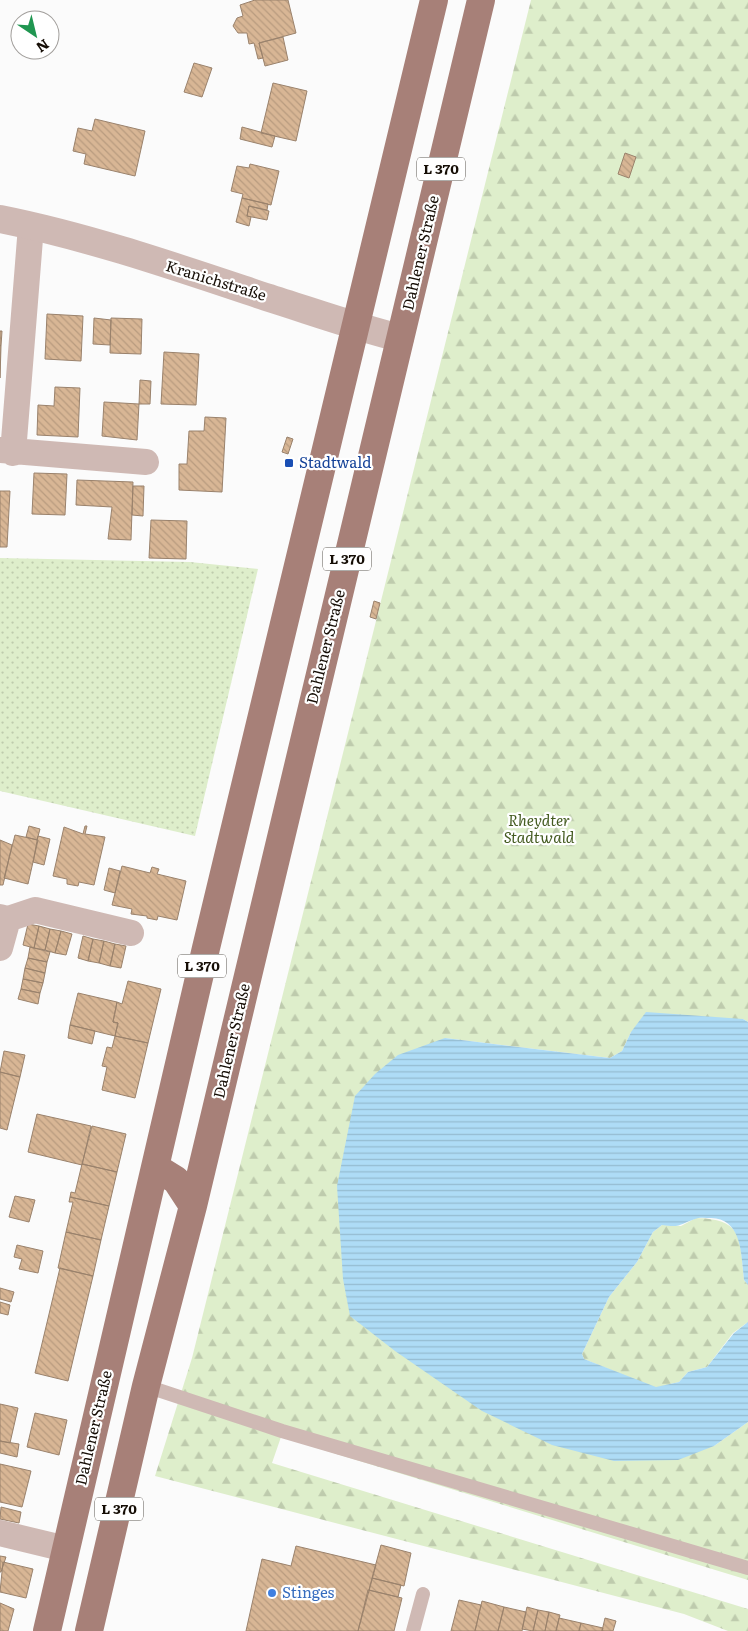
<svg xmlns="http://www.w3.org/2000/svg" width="748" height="1631" viewBox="0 0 748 1631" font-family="Literata,serif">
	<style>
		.forest { fill: url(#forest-firs) }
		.park { fill: url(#park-dots) }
		.water { fill: url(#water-rules) }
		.building { fill: url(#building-back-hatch); stroke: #9a826c }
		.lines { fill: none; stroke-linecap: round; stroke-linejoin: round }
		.service { stroke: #cfb9b4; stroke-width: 14 }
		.minor { stroke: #cfb9b4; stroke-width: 26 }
		.tertiary { stroke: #cfb9b4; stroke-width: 28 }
		.primary { stroke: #a78078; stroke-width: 28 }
		.transit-dot { fill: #1a4fb4; stroke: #fff; stroke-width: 2 }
		.shop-dot { fill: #3f7fe0; stroke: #fff; stroke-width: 2 }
		.labels { text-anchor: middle; stroke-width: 4.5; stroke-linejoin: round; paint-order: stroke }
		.shield { fill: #fff; stroke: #5b5650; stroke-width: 1 }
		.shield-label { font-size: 14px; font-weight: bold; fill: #150d05 }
		.street-label { font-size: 15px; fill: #150d05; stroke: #fff }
		.transit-label { font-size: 15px; fill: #164399; stroke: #fff; text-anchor: start }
		.park-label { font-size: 15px; font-style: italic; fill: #445b20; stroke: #fff }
		.shop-label { font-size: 15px; fill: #366cbe; stroke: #fff; text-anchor: start }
	</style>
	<defs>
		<pattern id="forest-firs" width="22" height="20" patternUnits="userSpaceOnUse" patternTransform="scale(1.25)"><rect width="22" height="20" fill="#deeecb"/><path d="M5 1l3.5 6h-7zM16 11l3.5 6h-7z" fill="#becbad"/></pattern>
		<pattern id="park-dots" width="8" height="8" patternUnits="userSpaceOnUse" patternTransform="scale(1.25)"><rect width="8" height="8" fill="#deeecb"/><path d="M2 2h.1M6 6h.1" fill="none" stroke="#becbad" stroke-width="1.8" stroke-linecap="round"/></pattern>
		<pattern id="water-rules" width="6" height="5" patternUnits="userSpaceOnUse" patternTransform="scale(1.25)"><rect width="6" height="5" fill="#aedcf6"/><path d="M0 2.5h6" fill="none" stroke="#95bcd1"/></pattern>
		<pattern id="building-back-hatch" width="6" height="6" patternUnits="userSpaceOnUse" patternTransform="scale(1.25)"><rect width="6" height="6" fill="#d8b695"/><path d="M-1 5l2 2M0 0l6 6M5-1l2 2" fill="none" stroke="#b89b7f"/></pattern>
	</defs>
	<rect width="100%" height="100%" fill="#fbfbfb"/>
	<path class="forest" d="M531,0H748V1022L743,1019L631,1032L622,1051L610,1058L445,1038L343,1279L714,1446L748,1422V1580L281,1437L272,1463L748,1609V1631H728L684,1614L155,1476L192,1358Z
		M696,1218C744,1219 740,1239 744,1280L748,1285V1322L733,1333L707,1367L688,1372L679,1382L655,1388L584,1359L582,1354L609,1297L637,1262L653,1232L662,1225L681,1226Z"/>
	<path class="park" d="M0,558L190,562L258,569L195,836L0,791Z"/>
	<path class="water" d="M646,1012L743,1019L748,1022V1285L744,1280C741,1256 743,1219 711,1218C706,1218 699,1217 695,1219C679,1224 682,1228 662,1225L653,1232L637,1262L609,1297L582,1354L584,1359L656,1387L679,1382L688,1372L707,1367L734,1333L748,1322V1422L714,1446L678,1460L614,1461L552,1445L482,1411L395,1351L350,1316L343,1279L337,1186L355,1096L375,1074L398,1055L445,1038L610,1058L622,1051L631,1032Z"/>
	<path class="building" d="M255,0H288L296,33L259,43L263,58L258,59L254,43L249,44L247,33H238L233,26L237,18L243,16L240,5Z
		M283,37L288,60L265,66L259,43Z
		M194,63L212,68L202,97L184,92Z
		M273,83L307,91L296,141L261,133Z
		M95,119L145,131L135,176L84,164L86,154L73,151L78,128L92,131Z
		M242,127L275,136L272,147L240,139Z
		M625,153L636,157L629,178L618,174Z
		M250,164L279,171L271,205L242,198L243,194L231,191L237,166L249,168Z
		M242,198L268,204L267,210L249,206L247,216L251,217L249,226L236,222Z
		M249,206L269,211L267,220L247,216Z
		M47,314L83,316L81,361L45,359Z
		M94,318L111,320L110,345L93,344Z
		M111,318L142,319L141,354L110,353Z
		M0,331H2L1,346L0,345Z
		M0,345L1,346L0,378Z
		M164,352L199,354L196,405L161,404Z
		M140,380L151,381L150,404H139Z
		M55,387L80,388L78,437L37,435L38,405L54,406Z
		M104,402L139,404L137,440L102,436Z
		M205,417L226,418L222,492L179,490V464H187L189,431H204Z
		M287,437L293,439L288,454L282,452Z
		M34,473L67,474L65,515L32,514Z
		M77,480L133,482L131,540L108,539L112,507L76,505Z
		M133,486H144L143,516L132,515Z
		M0,491H10L7,547H0Z
		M151,520L187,521L186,559L149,558Z
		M374,601L380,603L376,619L370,617Z
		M29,826L40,829L37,840L26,837Z
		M85,826H87L85,834L105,837L94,885L79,882L78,886L67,884V879L53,876L64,827L83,834Z
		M15,835L38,840L28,884L4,878Z
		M38,836L50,839L44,865L33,862Z
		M0,840L12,845L3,885H0Z
		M122,866L150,873L152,867L159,869L157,874L186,881L177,920L158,916L157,920L147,918V916L131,914L132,909L112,905Z
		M109,868L120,871L115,893L104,890Z
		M28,924L39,926L34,948L23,945Z
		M39,926L50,929L45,950L34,948Z
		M50,929L61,931L55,953L45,950Z
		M61,931L72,934L66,955L55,953Z
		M83,936L93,939L88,961L78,958Z
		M93,939L104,941L99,963L88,961Z
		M104,941L115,944L110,966L99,963Z
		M115,944L126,946L121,968L110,966Z
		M30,947L50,952L47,962L28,958Z
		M28,958L47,962L45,973L25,968Z
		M25,968L45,973L43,983L23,979Z
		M23,979L43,983L40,993L21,989Z
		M128,981L161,989L148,1043L115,1036L118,1023L113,1022L117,1002L122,1004Z
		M21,989L40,993L38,1004L18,999Z
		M78,993L117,1002L113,1022L118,1023L115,1036L70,1025Z
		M70,1025L95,1031L92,1044L68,1038Z
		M115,1036L148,1043L135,1098L102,1090L107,1067L102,1066L107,1047L112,1048Z
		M4,1051L25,1055L20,1077L0,1072Z
		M0,1072L20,1077L7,1130L0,1128Z
		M37,1114L91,1126L82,1165L28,1152Z
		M92,1126L126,1134L117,1172L82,1164Z
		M82,1164L117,1172L109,1206L70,1197L71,1192L75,1193Z
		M15,1196L35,1200L29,1222L9,1217Z
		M70,1197L109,1206L101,1240L66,1232L73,1202H69Z
		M66,1232L101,1240L93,1276L58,1268Z
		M17,1245L43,1251L38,1273L19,1269L22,1259L14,1257Z
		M60,1268L93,1276L68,1381L35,1373Z
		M0,1288L14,1292L11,1302L0,1299Z
		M0,1302L10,1305L8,1315L0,1313Z
		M0,1404L18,1408L10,1443L0,1441Z
		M35,1413L67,1420L59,1455L27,1447Z
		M0,1441L19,1444L17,1457L0,1453Z
		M0,1464L31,1471L22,1507L0,1502Z
		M1,1507L21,1512L19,1523L0,1519Z
		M381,1545L411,1553L404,1586L372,1578Z
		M296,1546L376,1565L358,1631H246L262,1559L291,1566Z
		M0,1556L6,1557L1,1572H0Z
		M3,1562L33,1569L26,1598L0,1592Z
		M372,1578L401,1585L398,1597L369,1590Z
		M368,1590L402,1598L394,1631H358Z
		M459,1600L481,1605L475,1631H451Z
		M482,1601L504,1607L498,1631H475Z
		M0,1603L14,1609L8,1631H0Z
		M504,1607L526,1612L522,1631H498Z
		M527,1607L538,1610L533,1631L522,1629Z
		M538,1610L549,1612L545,1631H533Z
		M549,1612L560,1615L556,1631H545Z
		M559,1618L581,1623L579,1631H556Z
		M605,1618L616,1621L613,1631H602Z
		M581,1623L603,1628L602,1631H579Z"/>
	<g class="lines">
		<path class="service" d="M146,1386L282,1431L748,1568
			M413,1631L423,1594"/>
		<path class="minor" d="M0,450L146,462
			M13,453L31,226
			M0,917L8,919L35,910L131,933
			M0,948L8,919
			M0,1533L66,1549"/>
		<path class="tertiary" d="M0,219C90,237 179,268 266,297C311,311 355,327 400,338"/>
		<path class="primary" d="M155,1167L176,1180L193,1206
			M47,1631L206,948L434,0
			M89,1631L146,1386L193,1206L481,0"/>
	</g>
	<rect class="transit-dot" x="284" y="458" width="10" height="10" rx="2.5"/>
	<circle class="shop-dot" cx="272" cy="1593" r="5"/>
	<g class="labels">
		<g class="shield">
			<rect x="417" y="157.5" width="48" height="23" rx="4"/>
			<rect x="323" y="547.5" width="48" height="23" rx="4"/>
			<rect x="178" y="954.5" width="48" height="23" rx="4"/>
			<rect x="95" y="1497.5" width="48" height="23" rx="4"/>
		</g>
		<g class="shield-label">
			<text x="441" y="174">L 370</text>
			<text x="347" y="564">L 370</text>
			<text x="202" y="971">L 370</text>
			<text x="119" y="1514">L 370</text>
		</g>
		<g class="street-label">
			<text transform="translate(421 253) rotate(-77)" y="5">Dahlener Straße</text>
			<text transform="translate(216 281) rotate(17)" y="5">Kranichstraße</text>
			<text transform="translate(326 647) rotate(-76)" y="5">Dahlener Straße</text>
			<text transform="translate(232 1041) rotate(-77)" y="5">Dahlener Straße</text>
			<text transform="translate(94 1428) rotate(-77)" y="5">Dahlener Straße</text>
		</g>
		<g class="transit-label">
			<text x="299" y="468">Stadtwald</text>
		</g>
		<g class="park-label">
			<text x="539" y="826">Rheydter<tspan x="539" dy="17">Stadtwald</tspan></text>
		</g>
		<g class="shop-label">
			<text x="282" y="1598">Stinges</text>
		</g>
	</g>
	<g transform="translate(35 35) rotate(145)"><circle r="24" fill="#ffffff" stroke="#a19e9b"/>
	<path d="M0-4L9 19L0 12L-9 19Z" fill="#209651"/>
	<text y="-8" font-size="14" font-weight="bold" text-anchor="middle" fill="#150d05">N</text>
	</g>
</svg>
